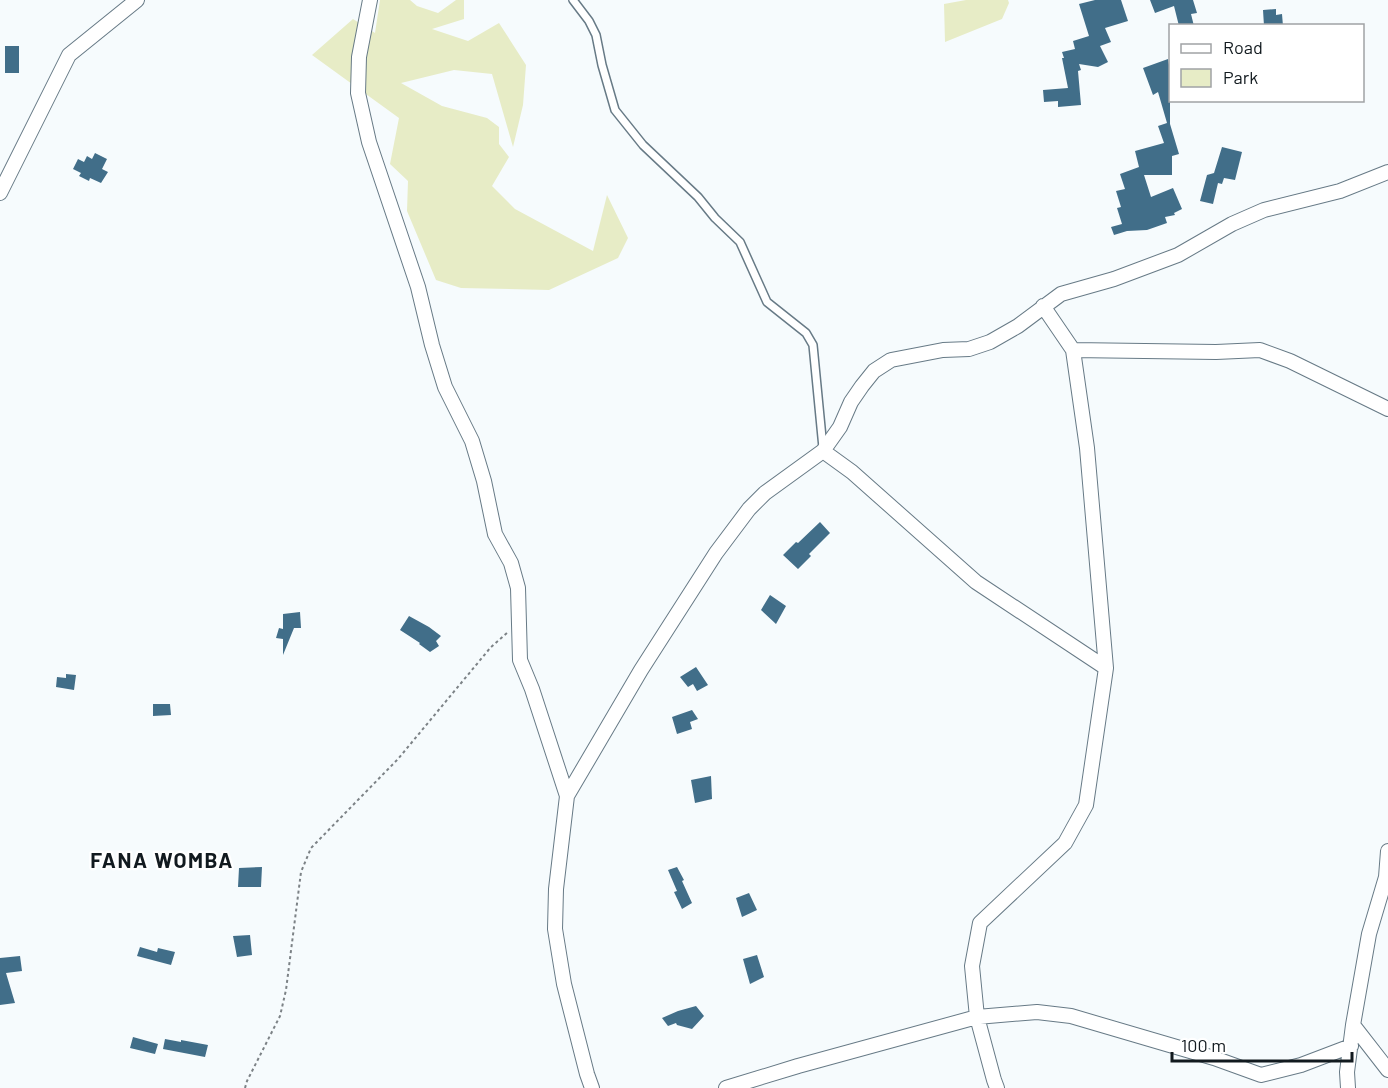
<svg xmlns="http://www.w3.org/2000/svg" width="1388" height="1088" viewBox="0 0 1388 1088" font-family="Barlow,sans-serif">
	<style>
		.green { fill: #e7ecc6 }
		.building { fill: #416e89 }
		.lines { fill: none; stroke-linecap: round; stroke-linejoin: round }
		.lane-casing { stroke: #677a86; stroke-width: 10 }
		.street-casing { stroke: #677a86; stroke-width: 16 }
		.path { stroke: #7c8286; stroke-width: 2; stroke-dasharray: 3 3; stroke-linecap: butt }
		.lane { stroke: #fff; stroke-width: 7 }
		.street { stroke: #fff; stroke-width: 14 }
		.labels { text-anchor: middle; stroke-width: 4.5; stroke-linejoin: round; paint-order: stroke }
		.district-label { font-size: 21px; font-weight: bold; letter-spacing: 1.5px; fill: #121a1f; stroke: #fff }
	</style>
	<rect width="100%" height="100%" fill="#f6fbfd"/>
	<path class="green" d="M380,0H410L417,6L438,13L456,0H464V19L432,29L468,41L499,23L526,65L523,105L513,147L492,74L454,70L401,83L442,106L487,118L499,127V144L509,157L492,186L515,209L593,251L607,195L628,238L618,258L549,290L461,288L436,280L407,211L408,181L390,164L399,118L312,55L353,19L375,33Z
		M966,0H1008L1009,3L1002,19L945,42L944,4Z"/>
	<path class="building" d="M1095,0H1121L1128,21L1105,28L1111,42L1100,46L1108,62L1098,67L1079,64L1081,70L1078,71L1081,105L1058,107V101L1044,102L1043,90L1068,88L1062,58H1064L1062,52L1075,49L1073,41L1089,36L1079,4Z
		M1150,0H1193L1197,13L1191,14L1194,26H1179L1174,6L1155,13Z
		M1276,9V15L1282,14L1283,26H1264L1263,10Z
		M5,46H19V73H5Z
		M1168,59L1170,71V124L1179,154L1172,156V175H1144L1151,197L1173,188L1182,209L1174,213L1175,215L1165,217L1167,223L1147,230L1127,231L1114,235L1111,227L1122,224L1117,208L1121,207L1116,191L1125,189L1120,174L1139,167L1135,151L1164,143L1158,126L1167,123L1158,92L1153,95L1143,68Z
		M1222,147L1242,152L1235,180L1224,178L1222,184L1218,183L1213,204L1200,201L1207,175L1214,173Z
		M95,153L107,159L102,169L108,172L101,183L90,178L89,181L79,176L81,173L73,169L78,159L84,162L87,156L92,159Z
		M820,522L830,533L809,554L811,556L798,569L783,555L796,542L798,543Z
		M770,595L786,606L776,624L761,610Z
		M300,612L301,628H294L283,655V639L276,638L279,628L283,629V614Z
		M409,616L429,627L441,636L436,641L439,646L430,652L419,644L420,643L400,630Z
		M696,667L708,685L697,691L693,684L688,687L680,677Z
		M66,674L76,675L74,690L56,687L57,677L66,678Z
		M153,704H170L171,715L153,716Z
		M692,710L698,719L690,722L692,729L677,734L672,717Z
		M711,776L712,799L695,803L691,780Z
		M262,867L261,887H238L239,868Z
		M677,867L684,880L682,881L692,903L682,909L674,892L677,891L668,870Z
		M749,893L757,910L742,917L736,898Z
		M250,935L252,955L237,957L233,936Z
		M140,947L157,952L158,948L175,952L171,965L137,956Z
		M757,955L764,977L750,984L743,959Z
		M20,956L22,971L6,973L15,1003L0,1005V958Z
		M696,1006L704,1016L692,1029L677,1025L676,1023L668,1026L662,1018L678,1011Z
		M133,1037L158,1044L155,1054L130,1048Z
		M165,1039L181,1042V1040L208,1045L205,1057L163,1049Z"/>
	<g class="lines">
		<g class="lane-casing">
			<path id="lane" d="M573,0L589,21L596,35L602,65L615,110L643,145L698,197L715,218L740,242L767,302L806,333L813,345L823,448"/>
		</g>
		<g class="street-casing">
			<path id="street" d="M370,0L359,57L358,93L369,142L418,287L432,345L445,387L472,441L484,481L495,534L511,563L518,588L520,660L532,689L567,796
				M0,193L69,55L137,0
				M1073,350L1216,352L1260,350L1290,361L1388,409
				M823,451L852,472L976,582L1106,668
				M1353,1025L1388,1070
				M592,1088L587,1074L564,984L555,929L556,889L567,796L641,670L716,553L749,509L765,493L823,451L840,427L851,402L862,386L874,371L891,360L943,350L969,349L990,342L1018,326L1061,294L1114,279L1178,255L1232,224L1264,210L1340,191L1388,172
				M726,1088L798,1066L977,1017L1037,1012L1071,1016L1214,1058L1261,1075L1301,1065L1351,1046
				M997,1088L994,1080L977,1017L972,966L980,923L1065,843L1086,805L1106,668L1087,448L1073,350L1043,306
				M1348,1088L1347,1072L1353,1025L1369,934L1386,877L1388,851"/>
		</g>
		<path class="path" d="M245,1088L247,1081L280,1016L286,990L301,872L311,848L398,759L491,647L507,633"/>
		<use href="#lane" class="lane"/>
		<use href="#street" class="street"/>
	</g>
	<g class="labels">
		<g class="district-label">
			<text x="162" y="868">FANA WOMBA</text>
		</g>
	</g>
	<rect x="1169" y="24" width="195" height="78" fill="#ffffff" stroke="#a0a3a5" stroke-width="1.5"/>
	<rect x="1181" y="44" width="30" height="9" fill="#ffffff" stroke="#a0a3a5" stroke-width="1.5"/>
	<text x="1223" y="54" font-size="18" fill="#121a1f">Road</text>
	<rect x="1181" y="69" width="30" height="18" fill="#e7ecc6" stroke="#a0a3a5" stroke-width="1.5"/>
	<text x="1223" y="84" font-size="18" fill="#121a1f">Park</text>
	<path d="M1172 1052v9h180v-9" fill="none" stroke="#121a1f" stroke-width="3"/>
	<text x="1181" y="1052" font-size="18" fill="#121a1f" stroke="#ffffff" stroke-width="4.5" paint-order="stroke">100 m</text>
</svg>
